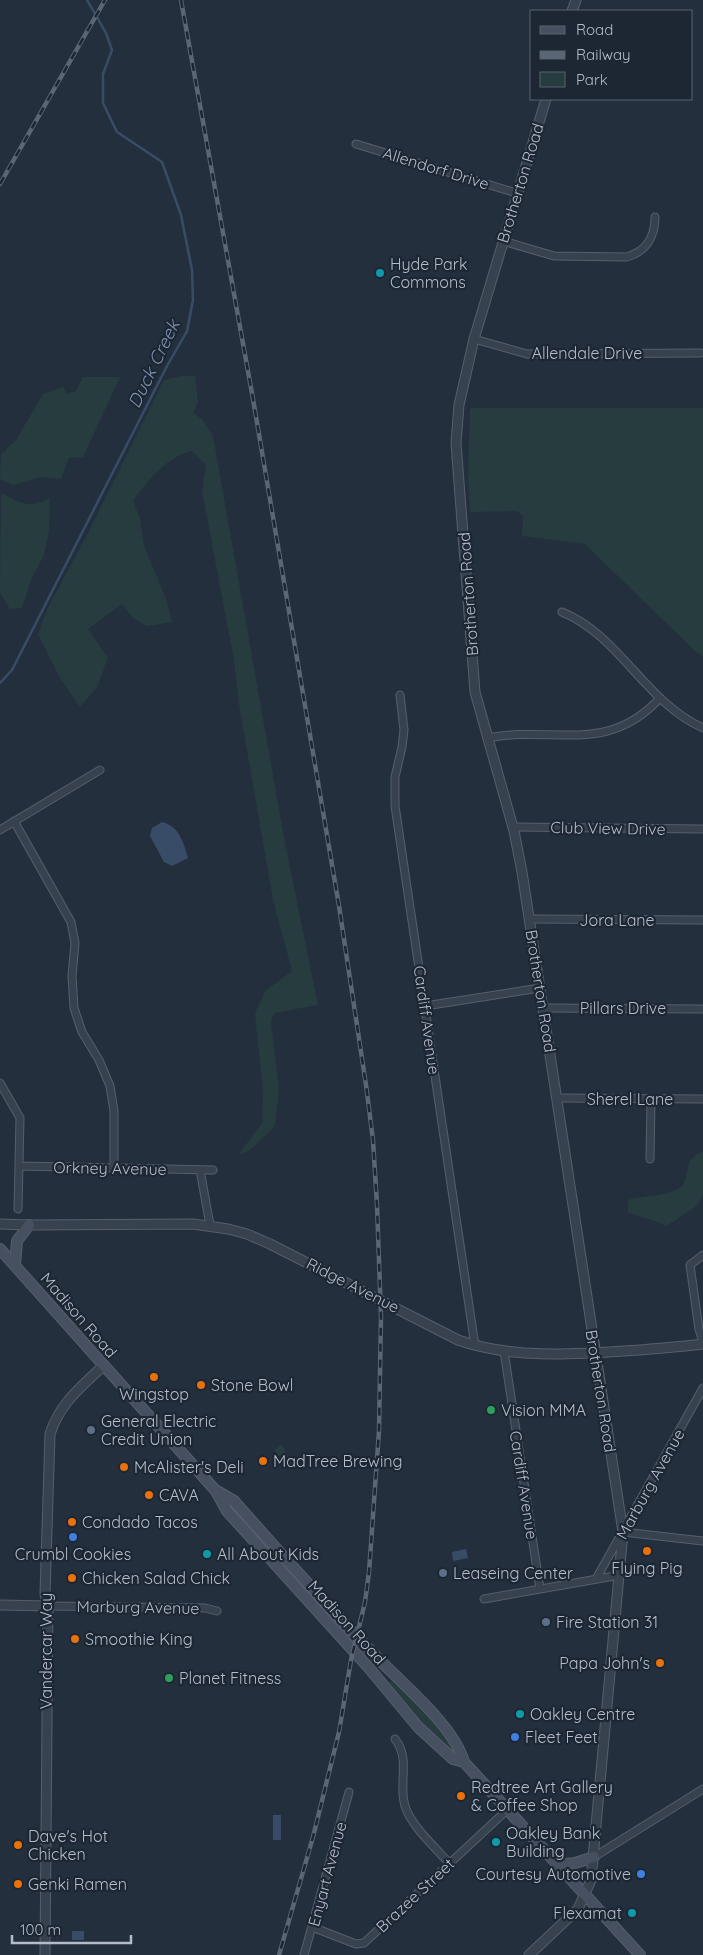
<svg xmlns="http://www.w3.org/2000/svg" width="703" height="1955" viewBox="0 0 703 1955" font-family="Quicksand,sans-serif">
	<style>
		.green { fill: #263c3f }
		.water { fill: #394c67 }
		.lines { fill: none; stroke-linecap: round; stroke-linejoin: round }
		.stream { stroke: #394c67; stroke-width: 2.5 }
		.minor-casing { stroke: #565f6c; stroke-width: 9 }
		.tertiary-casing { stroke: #565f6c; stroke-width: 11 }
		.secondary-casing { stroke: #565f6c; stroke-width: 12 }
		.minor { stroke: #38414e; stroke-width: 7 }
		.tertiary { stroke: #38414e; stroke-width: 9 }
		.secondary { stroke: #465061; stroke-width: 10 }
		.rail-casing { stroke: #5a6575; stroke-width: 4.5 }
		.rail { stroke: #1d2633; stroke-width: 2.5; stroke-dasharray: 8; stroke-linecap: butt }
		.culture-dot { fill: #0f9aa8; stroke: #1d2633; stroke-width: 2 }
		.food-dot { fill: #e8710a; stroke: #1d2633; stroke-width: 2 }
		.leisure-dot { fill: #2e9e5b; stroke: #1d2633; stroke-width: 2 }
		.service-dot { fill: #5c6f8a; stroke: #1d2633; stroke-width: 2 }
		.shop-dot { fill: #3f7fe0; stroke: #1d2633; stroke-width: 2 }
		.labels { text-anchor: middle; stroke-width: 4.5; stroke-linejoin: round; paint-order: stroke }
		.street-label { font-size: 16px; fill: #b4bcc9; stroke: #1d2633 }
		.poi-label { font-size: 16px; fill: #b4bcc9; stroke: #1d2633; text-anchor: start }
		.water-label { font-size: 18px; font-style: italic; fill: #7c92b1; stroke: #1d2633 }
	</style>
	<rect width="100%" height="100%" fill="#242f3e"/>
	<path class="green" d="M181,376H195L198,402L193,413L202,419L213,436L285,843L318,1005L274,1013L271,1023L279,1089L275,1126L250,1150L238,1155L262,1123L263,1091L255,1014L265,991L292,971L273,900L239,704L234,660L202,491L206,465L192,451C166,457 148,480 133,501L140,518L144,546L167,601L172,622L147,626L133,618L122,604L88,629L108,658L97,687L80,707L60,678L38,634L48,607L85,539L164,380Z
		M83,377H120L83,457L69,458L61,479L42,477L13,485L0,479L1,454L16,440L43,394L63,387L67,394L76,391Z
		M470,408H703V657L696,652L585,544L522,536L523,516L517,511L470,512L468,475Z
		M1,493C23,503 27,510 50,498L49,531L44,555L32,578L22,608L10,609L0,593Z
		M703,1152V1193L700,1201L694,1208L666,1226C654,1219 641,1218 628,1212V1202L630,1199C645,1196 664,1196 678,1189C693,1181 680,1158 703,1152Z
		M281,1444L293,1464L289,1468L274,1450Z
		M392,1680C417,1701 436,1726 456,1752L454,1754C429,1733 407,1710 388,1683Z"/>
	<path class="water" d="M162,822C180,827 183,842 188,858L172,866L164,862L150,836L152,828Z
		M466,1549L468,1558L453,1561L452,1552Z
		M273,1815H281V1840H273Z
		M72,1931H84V1940H72Z"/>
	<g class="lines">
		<path class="stream" d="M0,683L12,670L167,366L187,331L193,300L192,270L181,215L162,162L117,132L103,103V74L112,50L106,33L87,0"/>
		<g class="minor-casing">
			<path id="minor" d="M356,144L516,193
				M503,241L554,256L626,257C646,252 655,237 655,217
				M474,339L527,354L701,353
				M562,612C619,635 646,703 703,728
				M400,695L404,730L402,747L395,777V806L475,1346
				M487,738C553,725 607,756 660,698
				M14,821L71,922L75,943L72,976L74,1008L82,1032L99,1060L110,1086L114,1111V1167
				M513,827L703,829
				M0,830L100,770
				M530,919L703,920
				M425,1006L540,988
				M544,1008L703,1009
				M0,1083L20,1118L18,1209
				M557,1098L703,1099
				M650,1159L651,1099
				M19,1166L213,1170
				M200,1170L210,1225
				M703,1255L690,1265L699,1329L703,1342
				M504,1351L540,1589
				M623,1532L703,1541
				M596,1579L703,1388
				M484,1599L620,1575
				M48,1606L205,1608L217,1611
				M395,1739C411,1759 398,1783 405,1806C411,1826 436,1848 450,1864
				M594,1857L703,1789
				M312,1927L356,1944L364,1943L507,1810
				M304,1955L349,1792"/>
		</g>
		<g class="tertiary-casing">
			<path id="tertiary" d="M572,11L576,0
				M0,1224L29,1225L193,1224L228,1229L247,1234L270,1244L458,1340C515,1360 579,1354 639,1350C660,1348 682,1347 703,1344
				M0,1605L48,1606
				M45,1955L48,1606L45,1594L50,1434C60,1403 80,1388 103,1366
				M529,1955L578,1909L591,1880L623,1532L522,872L514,831L475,692L456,443L459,405L474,339L546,99"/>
		</g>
		<g class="secondary-casing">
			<path id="secondary" d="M0,1249L216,1491L227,1511L369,1668L418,1727L453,1759L464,1762
				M15,1265L17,1241L29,1225
				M217,1491L234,1501C279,1552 324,1602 370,1650C397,1680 453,1723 464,1762L640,1955
				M558,1865L575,1863L594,1857"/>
		</g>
		<use href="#minor" class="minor"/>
		<use href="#tertiary" class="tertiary"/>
		<use href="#secondary" class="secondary"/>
		<g class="rail-casing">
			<path id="rail" d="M181,0L253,399L339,906L366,1085L373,1140L377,1205L381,1317L379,1431L369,1572L365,1602L351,1660L339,1732L313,1837L279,1955
				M0,184L105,0"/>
		</g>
		<use href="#rail" class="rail"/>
	</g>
	<g class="culture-dot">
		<circle cx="380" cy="273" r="5"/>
		<circle cx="207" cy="1554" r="5"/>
		<circle cx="520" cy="1714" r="5"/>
		<circle cx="496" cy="1842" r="5"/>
		<circle cx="632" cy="1913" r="5"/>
	</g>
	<g class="food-dot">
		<circle cx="154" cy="1377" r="5"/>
		<circle cx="201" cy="1385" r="5"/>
		<circle cx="263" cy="1461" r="5"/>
		<circle cx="124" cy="1467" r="5"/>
		<circle cx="149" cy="1495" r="5"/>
		<circle cx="72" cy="1522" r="5"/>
		<circle cx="647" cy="1551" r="5"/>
		<circle cx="72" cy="1578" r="5"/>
		<circle cx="75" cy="1639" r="5"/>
		<circle cx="660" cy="1663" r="5"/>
		<circle cx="461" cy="1796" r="5"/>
		<circle cx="18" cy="1845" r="5"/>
		<circle cx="18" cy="1884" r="5"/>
	</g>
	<g class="leisure-dot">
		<circle cx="491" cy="1410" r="5"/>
		<circle cx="169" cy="1678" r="5"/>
	</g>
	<g class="service-dot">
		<circle cx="91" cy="1430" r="5"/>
		<circle cx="443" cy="1573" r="5"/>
		<circle cx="546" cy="1622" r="5"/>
	</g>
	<g class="shop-dot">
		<circle cx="73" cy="1537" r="5"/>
		<circle cx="515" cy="1737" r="5"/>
		<circle cx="641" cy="1874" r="5"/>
	</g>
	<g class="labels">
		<g class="street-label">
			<text transform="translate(436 168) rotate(17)" y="6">Allendorf Drive</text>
			<text transform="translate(520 183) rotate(-73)" y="6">Brotherton Road</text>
			<text x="587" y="359">Allendale Drive</text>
			<text transform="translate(468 594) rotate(-94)" y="6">Brotherton Road</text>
			<text transform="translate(608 828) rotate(1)" y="6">Club View Drive</text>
			<text x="617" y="926">Jora Lane</text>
			<text transform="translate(541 991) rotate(81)" y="6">Brotherton Road</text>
			<text x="623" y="1014">Pillars Drive</text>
			<text transform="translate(427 1020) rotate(82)" y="6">Cardiff Avenue</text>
			<text x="630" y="1105">Sherel Lane</text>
			<text transform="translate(110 1168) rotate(1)" y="6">Orkney Avenue</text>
			<text transform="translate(353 1285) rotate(27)" y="6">Ridge Avenue</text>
			<text transform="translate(79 1315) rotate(49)" y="6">Madison Road</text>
			<text transform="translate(601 1391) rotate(81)" y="6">Brotherton Road</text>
			<text transform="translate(650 1484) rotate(-61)" y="6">Marburg Avenue</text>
			<text transform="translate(524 1485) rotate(81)" y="6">Cardiff Avenue</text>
			<text transform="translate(138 1607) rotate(1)" y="6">Marburg Avenue</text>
			<text transform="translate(347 1622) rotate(48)" y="6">Madison Road</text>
			<text transform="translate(46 1651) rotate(-90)" y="6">Vandercar Way</text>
			<text transform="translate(327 1874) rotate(-75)" y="6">Enyart Avenue</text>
			<text transform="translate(415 1895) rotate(-43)" y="6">Brazee Street</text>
		</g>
		<g class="poi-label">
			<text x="390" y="270">Hyde Park<tspan x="390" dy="18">Commons</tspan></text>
			<text x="211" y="1391">Stone Bowl</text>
			<text x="154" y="1400" text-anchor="middle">Wingstop</text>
			<text x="501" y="1416">Vision MMA</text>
			<text x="101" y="1427">General Electric<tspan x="101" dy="18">Credit Union</tspan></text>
			<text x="273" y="1467">MadTree Brewing</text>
			<text x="134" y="1473">McAlister's Deli</text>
			<text x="159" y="1501">CAVA</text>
			<text x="82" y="1528">Condado Tacos</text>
			<text x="73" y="1560" text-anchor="middle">Crumbl Cookies</text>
			<text x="217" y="1560">All About Kids</text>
			<text x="647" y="1574" text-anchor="middle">Flying Pig</text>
			<text x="453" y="1579">Leaseing Center</text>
			<text x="82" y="1584">Chicken Salad Chick</text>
			<text x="556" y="1628">Fire Station 31</text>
			<text x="85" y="1645">Smoothie King</text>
			<text x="650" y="1669" text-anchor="end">Papa John's</text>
			<text x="179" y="1684">Planet Fitness</text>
			<text x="530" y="1720">Oakley Centre</text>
			<text x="525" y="1743">Fleet Feet</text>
			<text x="471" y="1793">Redtree Art Gallery<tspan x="471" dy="18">&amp; Coffee Shop</tspan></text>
			<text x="506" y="1839">Oakley Bank<tspan x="506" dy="18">Building</tspan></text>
			<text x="28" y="1842">Dave's Hot<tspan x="28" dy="18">Chicken</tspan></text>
			<text x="631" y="1880" text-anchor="end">Courtesy Automotive</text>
			<text x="28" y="1890">Genki Ramen</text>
			<text x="622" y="1919" text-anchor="end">Flexamat</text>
		</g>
		<g class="water-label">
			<text transform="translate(154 364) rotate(-64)" y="6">Duck Creek</text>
		</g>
	</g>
	<rect x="530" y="10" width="162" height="90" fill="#1d2633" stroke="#59626f"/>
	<rect x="540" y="26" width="25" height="8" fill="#465061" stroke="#59626f"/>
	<text x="576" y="35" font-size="15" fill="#b4bcc9">Road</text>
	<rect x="540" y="51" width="25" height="8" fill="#5a6575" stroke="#59626f"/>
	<text x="576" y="60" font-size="15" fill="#b4bcc9">Railway</text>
	<rect x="540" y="72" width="25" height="15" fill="#263c3f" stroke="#59626f"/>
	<text x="576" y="85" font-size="15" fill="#b4bcc9">Park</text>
	<path d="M12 1935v8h119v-8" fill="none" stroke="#b4bcc9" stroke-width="2.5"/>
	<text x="20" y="1935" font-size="15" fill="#b4bcc9" stroke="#1d2633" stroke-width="4" paint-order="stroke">100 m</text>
</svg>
